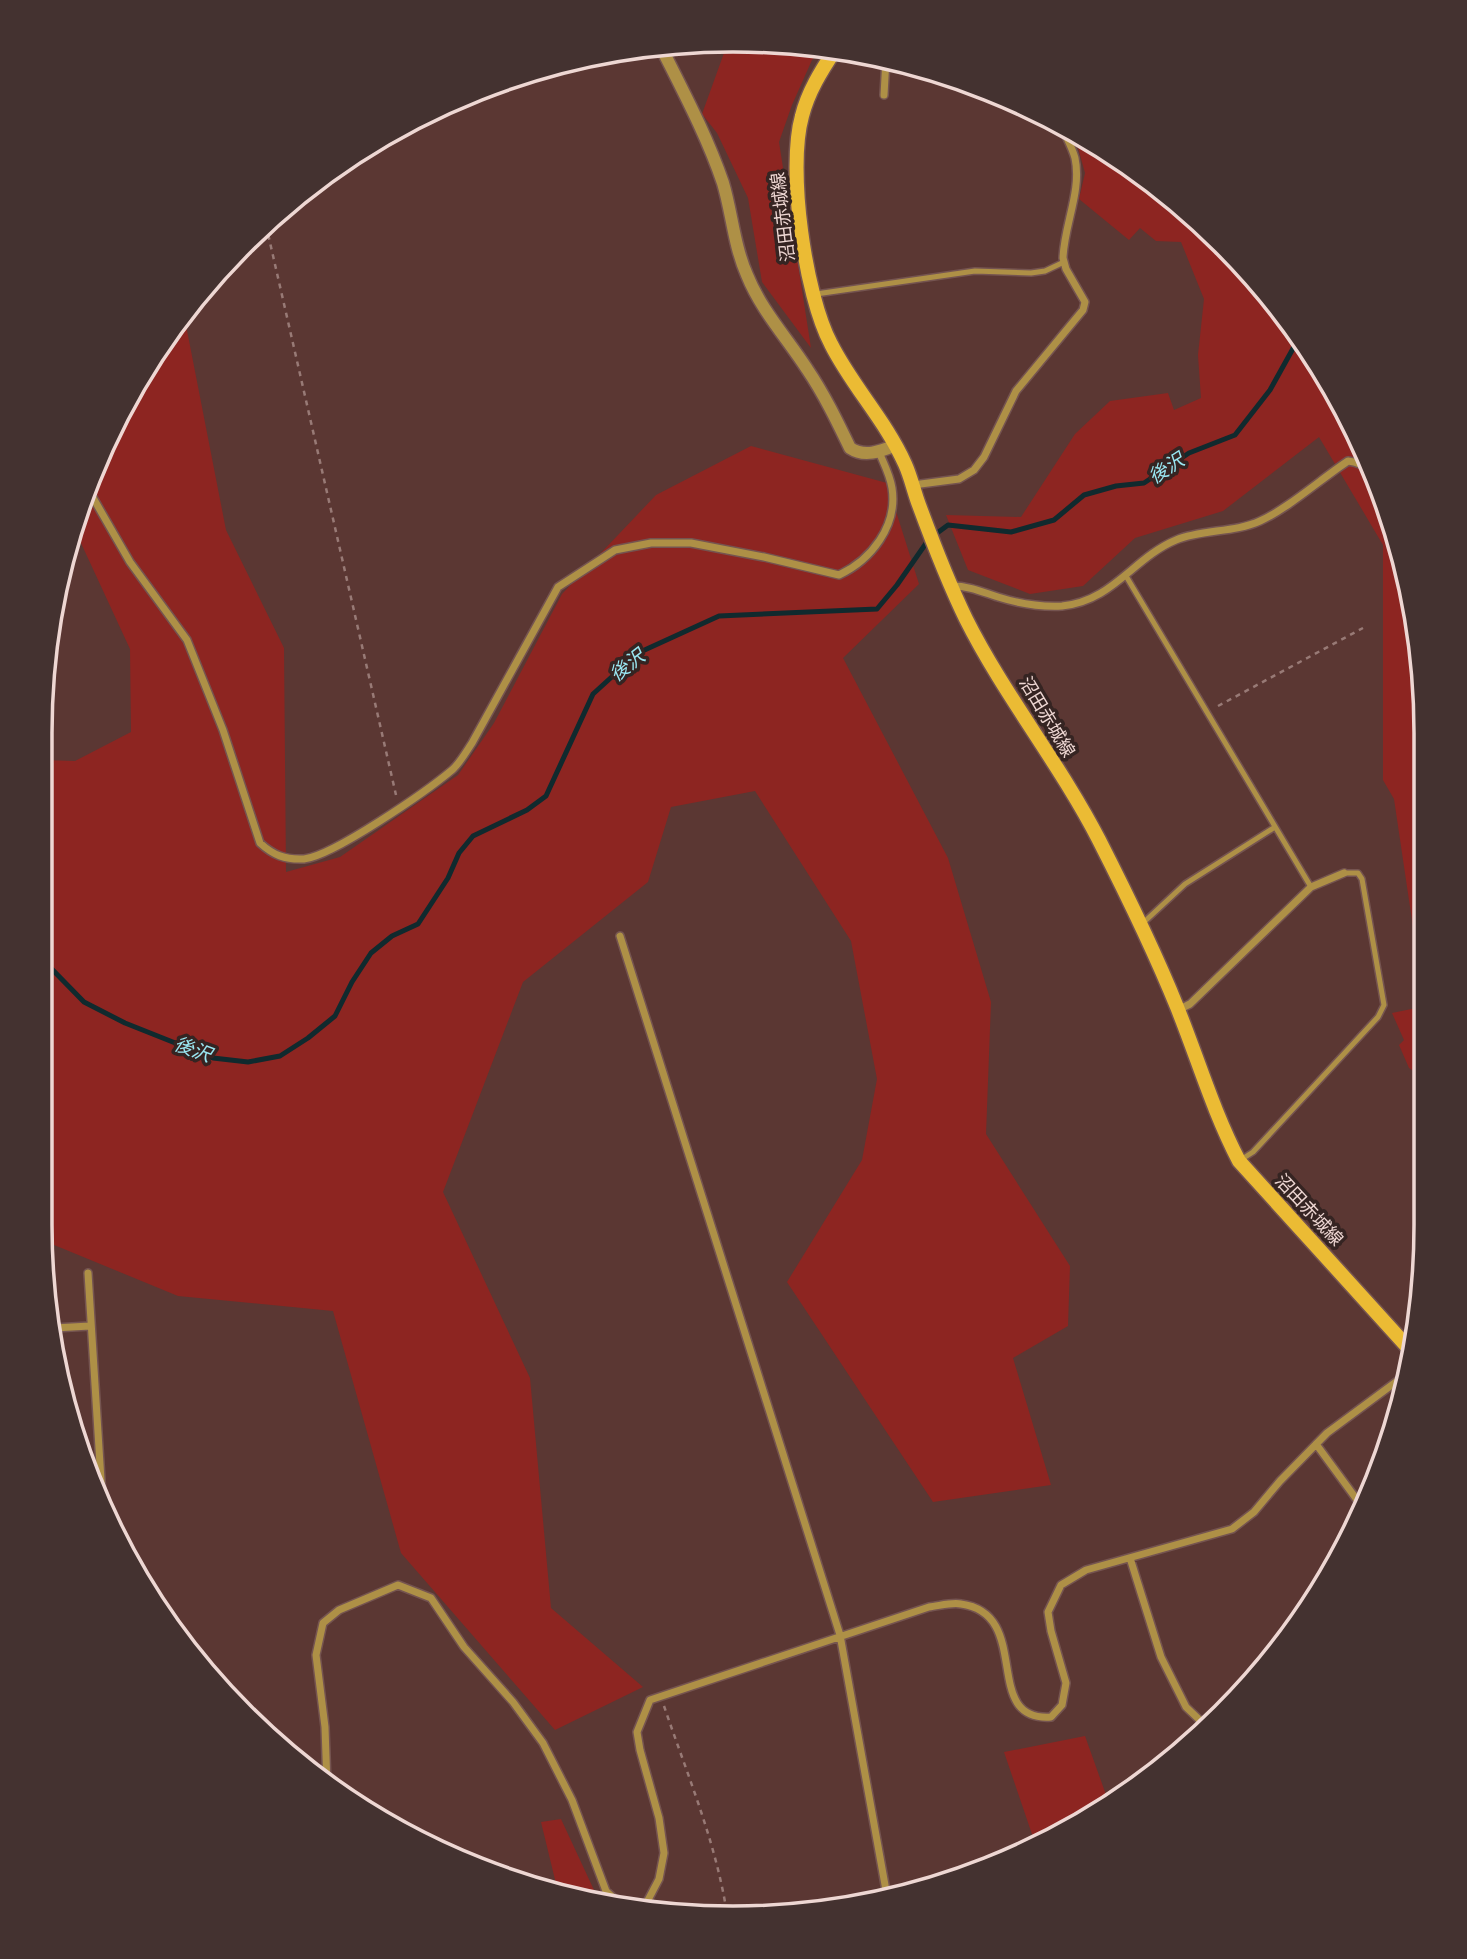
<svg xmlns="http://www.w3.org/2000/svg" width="1467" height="1959" viewBox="0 0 1467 1959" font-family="'Titillium Web','Noto Sans JP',sans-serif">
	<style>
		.green { fill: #8d2521 }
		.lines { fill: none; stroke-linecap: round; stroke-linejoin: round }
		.stream { stroke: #102a2e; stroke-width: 5 }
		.service-casing { stroke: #755450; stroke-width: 8 }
		.minor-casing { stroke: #755450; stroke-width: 10 }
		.tertiary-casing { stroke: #755450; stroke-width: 15 }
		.secondary-casing { stroke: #755450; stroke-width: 17 }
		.path { stroke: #987a76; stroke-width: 2.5; stroke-dasharray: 5 5; stroke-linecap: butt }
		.service { stroke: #ae9046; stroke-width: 5 }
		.minor { stroke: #ae9046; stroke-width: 7 }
		.tertiary { stroke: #ae9046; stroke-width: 12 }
		.secondary { stroke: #ebbb34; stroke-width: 14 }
		.labels { text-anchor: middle; stroke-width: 7; stroke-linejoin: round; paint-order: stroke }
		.street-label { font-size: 18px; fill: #eed7d3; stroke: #352422 }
		.water-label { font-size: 19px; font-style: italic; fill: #9ae7f2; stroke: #352422 }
		.rim { fill: none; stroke: #eed7d3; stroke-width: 3.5 }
	</style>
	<rect width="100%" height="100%" fill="#5b3733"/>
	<path class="green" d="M733,40L821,49L812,60L792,105L779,142L811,348L762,282L748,198L717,133L702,114L724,53L725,41Z
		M1074,133L1118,157L1223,243L1310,348L1390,510L1414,615L1406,618L1421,682V981L1394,799L1383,780V545L1319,437L1223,511L1135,538L1083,586L1030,594L968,570L946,515L1021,517L1075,434L1110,401L1168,393L1174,410L1201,398L1198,355L1204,299L1181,242L1156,241L1140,228L1129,240L1079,199L1085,173Z
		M184,315L226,530L284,648L286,872L340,857L458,775L494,723L562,594L656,495L751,446L887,483L919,584L843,658L948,858L991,1002L986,1134L1070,1266L1068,1326L1013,1358L1051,1485L933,1502L787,1282L862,1160L877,1079L851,941L755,791L671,807L648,882L523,982L443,1192L530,1378L551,1608L643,1687L555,1730L401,1553L333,1311L178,1296L42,1240L40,1225L42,760L75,761L131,732L130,649L74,528L112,427L157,348Z
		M1421,1007V1076L1409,1068L1399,1045L1404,1040L1392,1013Z
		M1085,1736L1110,1806L1035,1843L1004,1752Z
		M561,1819L600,1903L605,1906L558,1892L541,1822Z"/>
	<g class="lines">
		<path class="stream" d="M41,958L84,1002L125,1023L213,1058L248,1062L280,1056L308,1038L335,1016L352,982L371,953L392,936L418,924L448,878L459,853L473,836L527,810L546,796L593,694L638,653L719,616L877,609L897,585L929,539L948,525L1011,532L1054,520L1084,495L1116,486L1144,483L1189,453L1235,435L1270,390L1295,345L1294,328"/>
		<g class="service-casing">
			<path id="service" d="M816,294L975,271L1031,273L1045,271L1064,262
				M1126,576L1311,887
				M1143,923L1185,884L1275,827
				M1239,1161L1253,1152L1378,1017L1384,1005L1362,879L1358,873H1344"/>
		</g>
		<g class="minor-casing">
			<path id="minor" d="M884,95L886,59
				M913,485L959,479L974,470L984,457L1016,391L1083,310L1085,302L1066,269L1063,258C1064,225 1082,191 1075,158C1072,147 1066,137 1062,127
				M88,489L130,562L187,640L223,730L260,843C273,855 285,860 304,859C333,856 427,791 452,770C460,763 466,752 472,743L558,587L615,550L651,543H691L764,557L839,575C871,560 898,526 892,488C890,475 884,464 879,452
				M952,586C970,586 982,592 998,597C1017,603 1041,607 1062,606C1113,601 1133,558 1176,540C1202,529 1234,533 1260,521C1287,509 1321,479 1348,461C1356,462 1363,464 1368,470C1384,486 1397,547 1404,571
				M620,936L840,1635L887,1896
				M1178,1010L1190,1004L1311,887L1344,873
				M88,1273L102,1496
				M54,1328L90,1326
				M1316,1444L1363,1508
				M1130,1558L1161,1657L1186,1707L1208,1728
				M327,1785L325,1727L316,1655L323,1623L339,1610L398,1585L431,1598L464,1647L513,1702L543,1743L572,1800L606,1891L620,1904L633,1908
				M635,1908L647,1902L659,1879L664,1853L659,1818L640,1750L637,1732L650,1700L929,1607C939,1606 952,1602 961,1604C1034,1614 980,1722 1051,1717L1062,1705L1066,1683L1051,1631L1048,1612L1061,1585L1086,1570L1232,1529L1254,1512L1280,1481L1327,1433L1408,1373"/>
		</g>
		<g class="tertiary-casing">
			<path id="tertiary" d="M661,47C683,91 707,136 723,183C732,213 734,246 747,275C761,310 787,338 807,369C824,394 837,421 850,448C865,458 881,451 896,445"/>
		</g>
		<g class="secondary-casing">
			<path id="secondary" d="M835,50C821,71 808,92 802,116C787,169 805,295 831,344C852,386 886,421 905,464C911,477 914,492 919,505C933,543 948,582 966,619C1004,695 1060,764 1099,840C1127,895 1154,950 1177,1007C1198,1059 1213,1111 1239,1161L1412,1352"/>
		</g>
		<path class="path" d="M266,225L396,795
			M1218,706L1363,628
			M664,1706C687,1774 716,1842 727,1914"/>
		<use href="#service" class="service"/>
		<use href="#minor" class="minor"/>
		<use href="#tertiary" class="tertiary"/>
		<use href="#secondary" class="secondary"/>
	</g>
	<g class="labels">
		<g class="street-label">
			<text transform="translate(783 217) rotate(-97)" y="6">沼田赤城線</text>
			<text transform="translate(1047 717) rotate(59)" y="6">沼田赤城線</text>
			<text transform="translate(1309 1210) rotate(47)" y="6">沼田赤城線</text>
		</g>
		<g class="water-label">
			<text transform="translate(1166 468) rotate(-33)" y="7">後沢</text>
			<text transform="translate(627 665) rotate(-38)" y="7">後沢</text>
			<text transform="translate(193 1049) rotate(20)" y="7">後沢</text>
		</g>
	</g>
	<path d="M0 0H1467V1959H0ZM733 52H733A681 681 0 0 1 1414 733V1225A681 681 0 0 1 733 1906H733A681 681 0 0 1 52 1225V733A681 681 0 0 1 733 52Z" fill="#443230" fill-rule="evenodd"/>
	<path class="rim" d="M733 52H733A681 681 0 0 1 1414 733V1225A681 681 0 0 1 733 1906H733A681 681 0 0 1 52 1225V733A681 681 0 0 1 733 52Z"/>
</svg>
